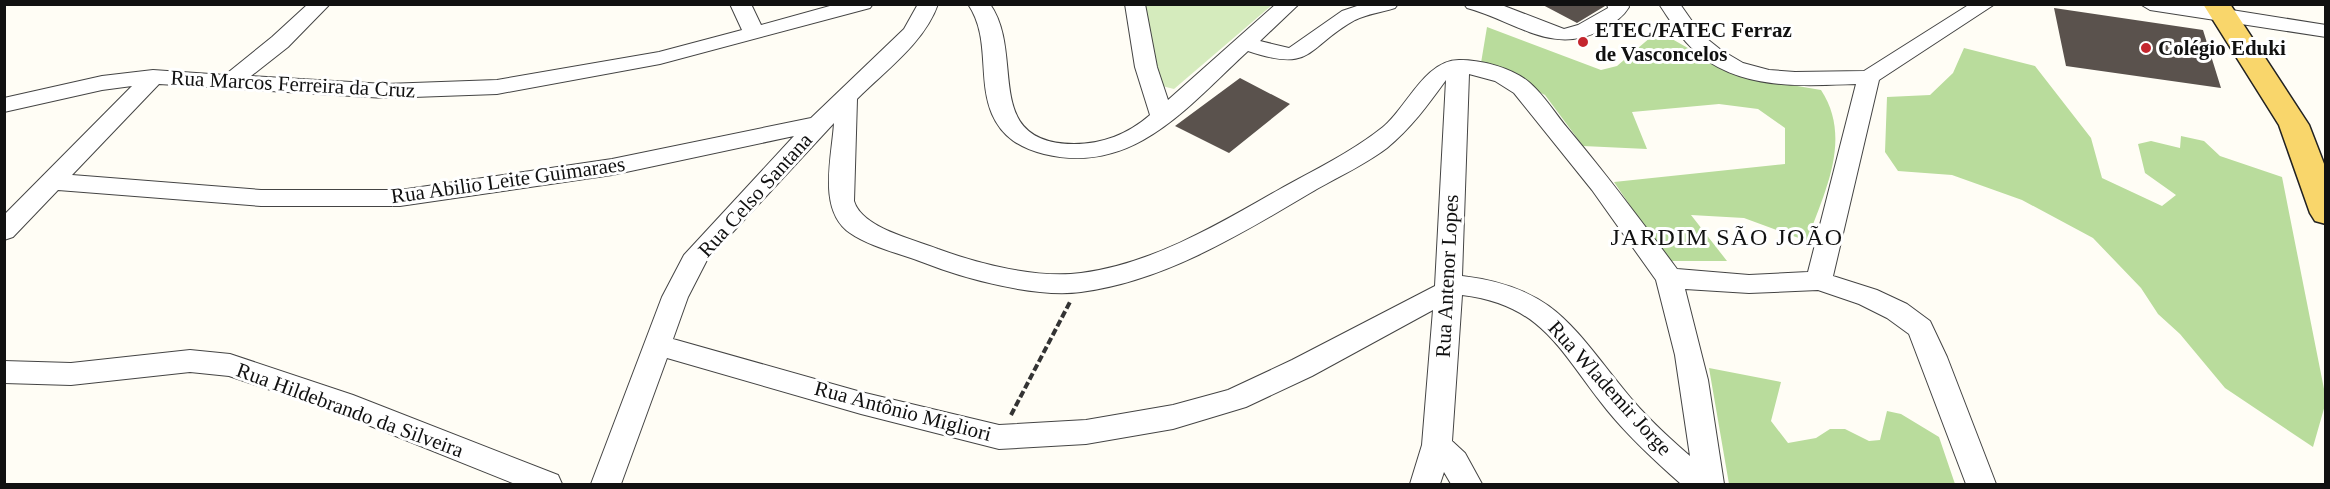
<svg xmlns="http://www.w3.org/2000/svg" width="2330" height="489" viewBox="0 0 2330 489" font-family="'Times New Roman',serif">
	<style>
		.green { fill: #d5ebbd }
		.forest { fill: #b9dc9c }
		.building { fill: #5a524d }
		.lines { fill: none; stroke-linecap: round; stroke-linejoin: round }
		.minor-casing { stroke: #444; stroke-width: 2 }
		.major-casing { stroke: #222; stroke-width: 3 }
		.path { stroke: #333; stroke-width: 4; stroke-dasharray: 7 3; stroke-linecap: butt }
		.minor { fill: #fff; fill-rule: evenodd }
		.major { fill: #f9d66b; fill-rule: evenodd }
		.poi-dot { fill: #c4262e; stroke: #fff; stroke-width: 2 }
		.labels { text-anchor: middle; stroke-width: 6; stroke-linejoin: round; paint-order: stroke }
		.poi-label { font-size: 21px; font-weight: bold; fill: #111; stroke: #fff; text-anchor: start }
		.street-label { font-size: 21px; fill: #111; stroke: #fff }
		.quarter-label { font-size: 24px; letter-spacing: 1.5px; fill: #111; stroke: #fff }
	</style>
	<rect width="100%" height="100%" fill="#fffdf5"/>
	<path class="green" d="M1142,5H1272L1174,89L1162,86Z"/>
	<path class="forest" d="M1487,27L1601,70L1617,66L1658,31L1737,76L1821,90C1853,139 1824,192 1807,241L1744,218L1691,215L1727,261H1668L1614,182L1785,164V128L1758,109L1719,104L1632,112L1647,149L1583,146L1545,95L1481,63Z
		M1964,48L2035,66L2091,138L2102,178L2162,206L2176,195L2145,173L2138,144L2151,141L2180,148L2181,136L2204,141L2220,156L2282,177L2325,394V405L2313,447L2225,388L2180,334L2158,314L2141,288L2093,238L2022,200L1952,175L1898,171L1885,152L1887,97L1930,95L1953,73Z
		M1709,368L1781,382L1771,421L1788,443L1816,438L1830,429H1845L1869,441L1880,440L1887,411L1901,414L1939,437L1955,484H1729Z"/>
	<path class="building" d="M1541,4H1605V6L1577,23Z
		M2054,8L2203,30L2221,88L2066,66Z
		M1240,78L1290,104L1229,153L1175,126Z"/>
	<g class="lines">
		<g class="minor-casing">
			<path id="minor" d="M308,4H330L288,47L251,76L385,84L497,80L659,52L742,30L730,4H751L761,25L837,4H873L870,8L660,64L497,94L385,98L159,84L72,175L261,190H400L612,159L811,118L904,29L918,4H938C925,42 885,71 857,99L854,201C862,228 913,239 938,249C979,264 1038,279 1081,273C1152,264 1219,224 1280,189C1314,170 1352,152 1383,127C1407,107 1425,60 1459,60C1482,60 1513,68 1530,83C1545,96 1556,115 1569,130C1607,175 1642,222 1677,269L1749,275L1808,272L1856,84C1797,86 1730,91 1686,42C1676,31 1668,17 1659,4H1680L1701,34L1721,50L1743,63L1769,70L1795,72L1864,71L1970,4H1995L1879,80L1833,276L1877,290L1907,304L1930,321L1947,357L1996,484H1966L1909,334L1887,318L1859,304L1818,290L1749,293L1685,289L1708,380L1724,484H1681C1655,461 1629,437 1607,410C1560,352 1544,305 1462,295L1452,441L1465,453L1482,484H1451L1444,472L1440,484H1410L1422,445L1433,310L1312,376L1246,407L1173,429L1086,444L999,449L861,414L667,358L621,484H591L662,297L684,255L794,136L612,175L400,206H261L58,190L13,237L4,240V215L132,86L102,90L4,112V98L102,76L153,70L225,75L272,37ZM1469,74L1495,81L1514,93L1592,190L1656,280L1675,355L1690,456C1667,436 1644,415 1625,391C1571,325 1553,287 1462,276ZM1446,80L1435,286L1292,360L1228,390L1173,405L1086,420L999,425L861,392L673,339L688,297L707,260L834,123C832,157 817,210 850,233C868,246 901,254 922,262C965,279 1035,298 1081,292C1166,281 1244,232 1317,189C1340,176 1366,164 1387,148C1411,128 1428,105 1446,80Z
				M968,4H990C1026,55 980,143 1074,144C1103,144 1128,134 1150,115L1135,67L1125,4H1145L1157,67L1168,100L1276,4H1299L1260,41L1289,48L1342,11L1363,4H1398L1395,8C1383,12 1367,14 1355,20C1305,48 1314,73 1248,51C1188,106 1134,176 1044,154C1020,148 1002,137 992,114C977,78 991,38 968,4Z
				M1464,4H1499L1564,29L1578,25L1608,8L1607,4H1628L1629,7C1623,17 1615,22 1605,28C1554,58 1516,21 1467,8Z
				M2140,4H2194L2326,25V37L2150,10Z
				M190,350L230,354L353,395L558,475L562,484H515L333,411L229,376L190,372L71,385L4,383V361L71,363Z"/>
		</g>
		<g class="major-casing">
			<path id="major" d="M2203,4H2230L2309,125L2326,169V224L2315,221L2310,213L2279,125Z"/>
		</g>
		<path class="path" d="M1011,415L1070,302"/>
		<use href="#minor" class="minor"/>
		<use href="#major" class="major"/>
	</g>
	<g class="poi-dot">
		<circle cx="1583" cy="42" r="6"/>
		<circle cx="2146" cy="48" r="6"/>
	</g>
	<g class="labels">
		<g class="poi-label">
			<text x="1595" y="37">ETEC/FATEC Ferraz<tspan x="1595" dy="24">de Vasconcelos</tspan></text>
			<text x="2158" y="55">Colégio Eduki</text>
		</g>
		<g class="street-label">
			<text transform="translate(293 84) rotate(3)" y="7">Rua Marcos Ferreira da Cruz</text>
			<text transform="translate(508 180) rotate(-8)" y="7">Rua Abilio Leite Guimaraes</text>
			<text transform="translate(755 195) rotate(-48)" y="7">Rua Celso Santana</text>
			<text transform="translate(1447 276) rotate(-87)" y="7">Rua Antenor Lopes</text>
			<text transform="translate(1610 388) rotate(48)" y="7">Rua Wlademir Jorge</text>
			<text transform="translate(350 410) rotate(20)" y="7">Rua Hildebrando da Silveira</text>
			<text transform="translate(903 411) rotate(15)" y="7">Rua Antônio Migliori</text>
		</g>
		<g class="quarter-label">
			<text x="1727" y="245">JARDIM SÃO JOÃO</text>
		</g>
	</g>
	<rect width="2330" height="489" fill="none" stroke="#111111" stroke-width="12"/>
</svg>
